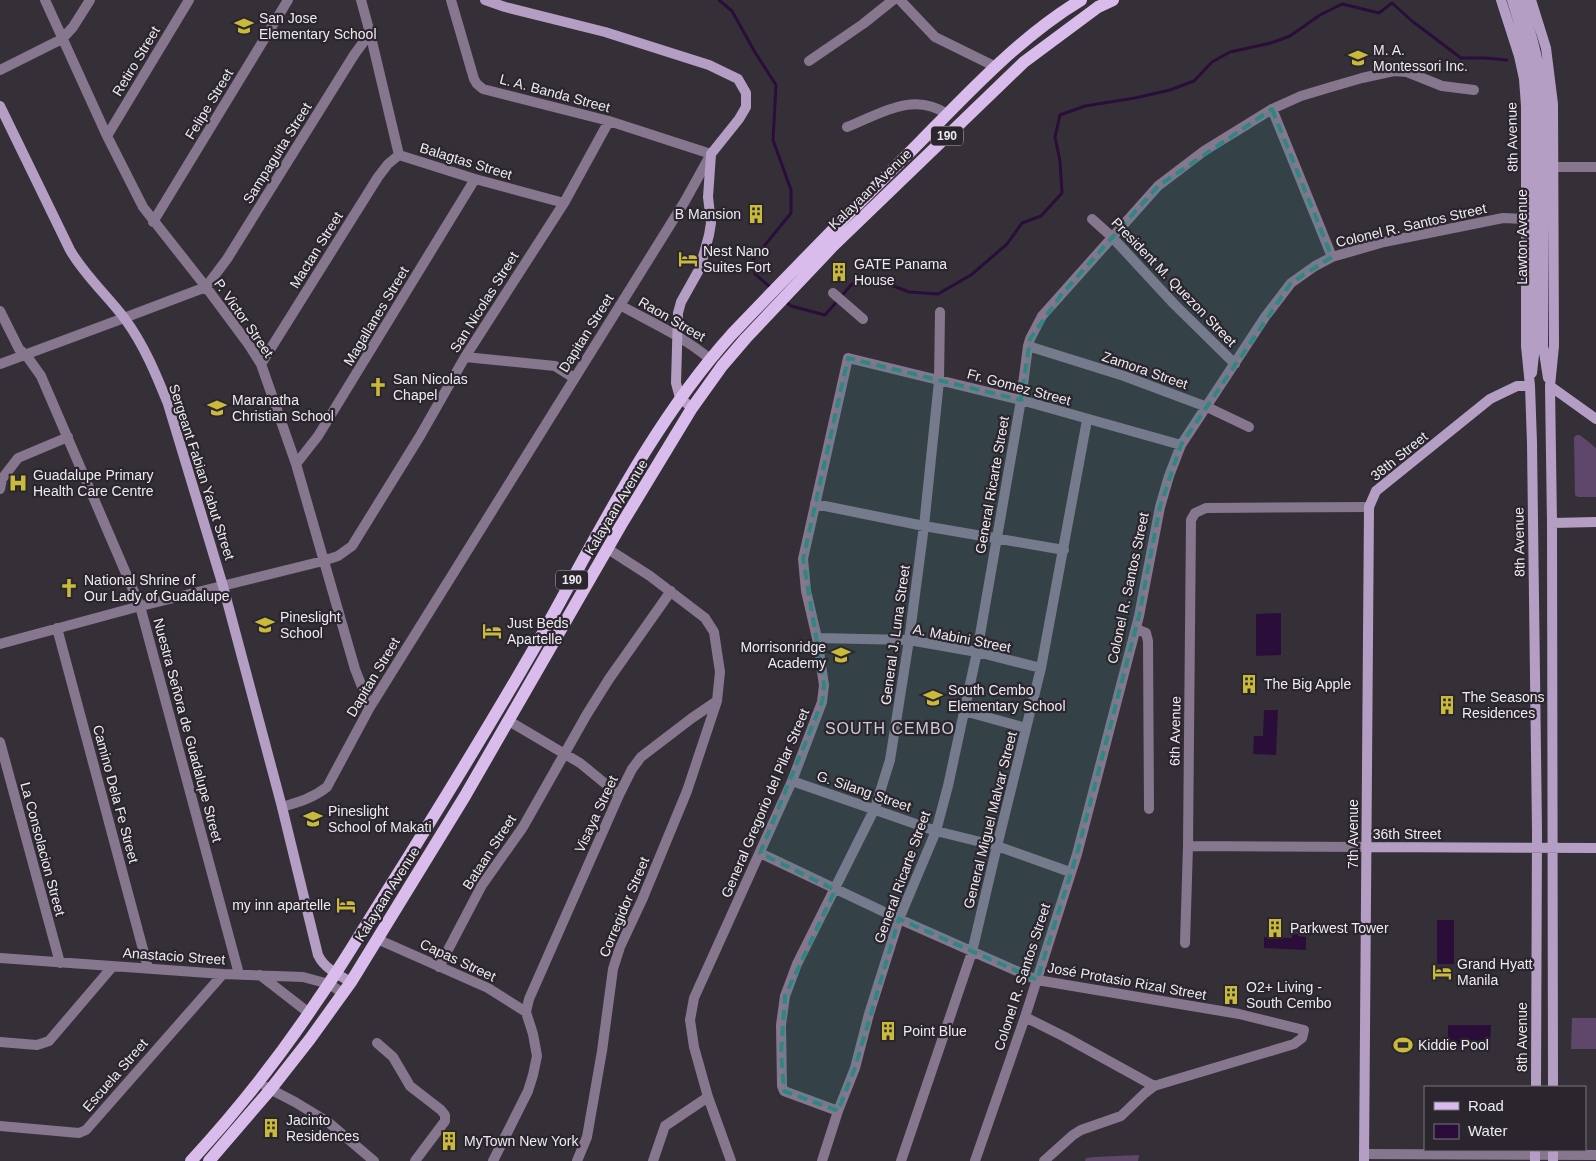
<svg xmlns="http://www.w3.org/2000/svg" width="1596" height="1161" viewBox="0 0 1596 1161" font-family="Helvetica,sans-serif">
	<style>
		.green { fill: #5e476b }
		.water { fill: #2b0d3a }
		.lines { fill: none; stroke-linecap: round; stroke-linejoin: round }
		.stream { stroke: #2b0d3a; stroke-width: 3 }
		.street { stroke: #86778f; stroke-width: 10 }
		.secondary { stroke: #b59ec4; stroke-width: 10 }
		.primary { stroke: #dabcec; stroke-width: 12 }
		.marked { fill: #308782; fill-opacity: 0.2; stroke: #308782; stroke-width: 4; stroke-dasharray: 10 6; stroke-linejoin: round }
		.labels { text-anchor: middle; stroke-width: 4.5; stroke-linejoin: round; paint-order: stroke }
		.shield { fill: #2b262e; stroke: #b3afb6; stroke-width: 1 }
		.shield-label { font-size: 12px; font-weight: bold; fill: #edeaf0 }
		.poi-label { font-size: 14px; fill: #edeaf0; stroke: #2b262e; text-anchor: start }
		.street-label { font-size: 14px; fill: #edeaf0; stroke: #2b262e }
		.quarter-label { font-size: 16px; letter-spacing: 1px; fill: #cfc9d4; stroke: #2b262e }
	</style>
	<rect width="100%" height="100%" fill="#353038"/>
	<path class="green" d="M1576,435H1580L1596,448V497H1578L1575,495L1574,438Z
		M1572,1018H1596V1049H1571Z
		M1139,1155L1138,1161H1085L1086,1158L1096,1157Z"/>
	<path class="water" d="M1281,613V655L1256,656V614Z
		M1264,710H1278L1276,755L1253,754L1254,736H1263Z
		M1437,920H1454V964H1437Z
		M1292,934H1298V936L1306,937V950L1264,948V937L1292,938Z
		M1448,1025H1491L1490,1046L1448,1045Z"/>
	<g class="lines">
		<path class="stream" d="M719,0L732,11L756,54L776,85L773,140L791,190V213L751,262L755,274L771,288
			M785,301L791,306L825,315L852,284L873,278L909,292L938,294L971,275L1007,244L1022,223L1041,216L1062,193L1060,161L1055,137L1060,115L1085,106L1135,98L1170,90L1194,81L1212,62L1230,52L1271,43L1290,36L1320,15L1342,4L1379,13L1392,3L1412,21L1461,58H1485L1507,60"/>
		<path class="street" d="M45,0L107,136L143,207L206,287L249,345L261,364L296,464L355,669L370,707
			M361,0L370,33L399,155
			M900,0L935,37L996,67
			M809,61L863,24L893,0
			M0,70L62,39L73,27L90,0
			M1272,109L1332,257
			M847,127C880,114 913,91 947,114
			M107,136L189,0
			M399,155L475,179L564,203
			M1553,167H1596
			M1092,219L1112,237L1174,304L1235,364
			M153,222L288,0
			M833,293L863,319
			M620,305C650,322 683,336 710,359
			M0,311L19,349L26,355L41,376L140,606L239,974
			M1028,346L1124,376L1207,407L1249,427
			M465,357L555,366L574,378
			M0,364L124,318L206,287L227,259L354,55L370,33
			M261,364L378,177L388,164L399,155
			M296,464L318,436L475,179
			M0,489L2,479L18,458L68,437
			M815,504L924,526L1064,550
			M57,628L148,968
			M1136,629L1146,633L1148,641L1149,809
			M817,638L909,640L977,652L1041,668
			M0,644L133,608L323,561L338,556L352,546L420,436L465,357L564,203L609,121
			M964,711L1026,728
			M509,721L580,763L619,795
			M0,742L60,963
			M792,781L936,831L997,846L1070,872
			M282,807C299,802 313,798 327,787L370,707L685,201L711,154L609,121L483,89L477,84L474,79L451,0
			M1188,846L1366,847
			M760,853L899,919L1037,980L1239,1014L1304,1030L1302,1038L1294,1044L1154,1086L1145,1093L1121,1116L1081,1130L1073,1135L1044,1161
			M377,939L488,988L526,1012
			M1185,943L1188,846L1191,520L1195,513L1206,508L1369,507
			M0,958L223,974L303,977L329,984L343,993
			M439,967L482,885L523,827L587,714L609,679L671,591
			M260,975L309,1013
			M1025,1017L1065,1037L1154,1086
			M0,1042L37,1045L49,1041L113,966
			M377,1043L393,1057L410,1086L441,1110L445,1115V1121L415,1161
			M266,1087L295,1102L328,1122L374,1161
			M838,1111L784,1091L782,1086L781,1025L785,996L797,964L875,808L890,760L909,640L924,526L939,381L940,312
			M0,1126L79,1133L86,1130L223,974
			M1364,1154L1596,1155
			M493,1161L528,1091L533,1075L537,1056L533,1034L526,1012L529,999L619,795L632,769L641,757L692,718L717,701L720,672L714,632L705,618L650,576L608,549
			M577,1161L587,1137L602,1051L613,969L620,947L642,900L687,791L717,701
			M653,1161L665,1126L708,1097
			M731,1161L708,1097L694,1047L690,1020L694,998L792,781L822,702L824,685L817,638L806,591L803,559L848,358L1021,400L1181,445
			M822,1161L838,1111L855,1068L869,1014L899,919L936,831L948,786L977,652L1021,400L1028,346L1030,339L1042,316L1158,186L1204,151L1272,109L1301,96L1331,87L1362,78L1394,71L1407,72L1442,86L1474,90
			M901,1161L972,952L997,846L1041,668L1087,420
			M975,1161L1025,1017L1077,854L1139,616L1160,507L1169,476L1181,445L1265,317L1291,283L1315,266L1332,257L1384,242L1503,218L1526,219"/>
		<path class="secondary" d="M485,0L505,7L605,32L709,65L738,79L746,93V107L739,119L711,154L708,197L711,223L709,235L700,268L681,302L678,313L676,383L680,398L692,408
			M1501,0L1519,56L1524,79L1526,106V346L1530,386L1532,443L1537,831L1536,1087
			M1512,0L1528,53L1533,78L1536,105L1535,346L1532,373
			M1521,0C1532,36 1541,67 1544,105L1543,346L1548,378
			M1531,0L1546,48L1553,104L1554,346L1550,386L1552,523L1553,1087
			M0,106L70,250C85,276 107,295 125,319C144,345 156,374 168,404L223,586L282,807L318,955C324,968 338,975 351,982
			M1550,386L1596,419
			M1552,523L1596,522
			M1366,847L1596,848
			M1553,1150V1161
			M1364,1161L1369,507L1376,491L1490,399L1517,386H1530
			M1535,1161V1150"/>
		<path class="primary" d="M191,1161C237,1111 279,1058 317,1001C341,967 362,931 384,896C436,813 487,730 536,645C596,539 650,425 732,334C794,269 857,205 920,142C969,92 1021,36 1081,0
			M209,1161L270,1090L310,1039L351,982L465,796L621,525L692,408L722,366L746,338L833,246L1024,62L1098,7L1113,0"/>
	</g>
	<path class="marked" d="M1272,109L1332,257L1291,283L1181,445L1160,507L1139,616L1077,854L1037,980L899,919L855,1068L838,1111L784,1091L781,1053L785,996L835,890L760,853L822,702L824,685L803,559L848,358L1021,400L1030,339L1061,295L1158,186Z"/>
	<defs>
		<g id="school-bare" transform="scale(1.5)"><path d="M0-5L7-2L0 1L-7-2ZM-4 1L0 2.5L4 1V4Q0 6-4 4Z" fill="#c9ba3a" stroke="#2b262e" stroke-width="2.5" paint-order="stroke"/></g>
		<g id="building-bare" transform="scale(1.5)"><path d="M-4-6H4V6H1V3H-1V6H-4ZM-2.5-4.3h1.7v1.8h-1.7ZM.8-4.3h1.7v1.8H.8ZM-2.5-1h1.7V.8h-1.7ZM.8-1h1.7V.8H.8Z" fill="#c9ba3a" stroke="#2b262e" stroke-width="2.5" paint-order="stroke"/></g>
		<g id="hotel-bare" transform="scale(1.5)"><path d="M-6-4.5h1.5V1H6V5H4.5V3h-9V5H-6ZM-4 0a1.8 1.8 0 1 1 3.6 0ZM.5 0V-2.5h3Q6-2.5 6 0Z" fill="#c9ba3a" stroke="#2b262e" stroke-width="2.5" paint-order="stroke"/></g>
		<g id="church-bare" transform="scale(1.5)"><path d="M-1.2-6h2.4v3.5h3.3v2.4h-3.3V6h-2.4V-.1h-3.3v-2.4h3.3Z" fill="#c9ba3a" stroke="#2b262e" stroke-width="2.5" paint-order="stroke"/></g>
		<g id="hospital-bare" transform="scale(1.5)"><path d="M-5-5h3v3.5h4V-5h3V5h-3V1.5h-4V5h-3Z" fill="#c9ba3a" stroke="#2b262e" stroke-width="2.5" paint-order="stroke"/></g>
		<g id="stadium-bare" transform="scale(1.5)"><path d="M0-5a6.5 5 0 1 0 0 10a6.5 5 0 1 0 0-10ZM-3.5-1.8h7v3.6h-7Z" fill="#c9ba3a" stroke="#2b262e" stroke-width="2.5" paint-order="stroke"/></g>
	</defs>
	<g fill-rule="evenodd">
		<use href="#school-bare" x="244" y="26"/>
		<use href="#school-bare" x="1358" y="58"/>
		<use href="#building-bare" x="756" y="214"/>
		<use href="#hotel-bare" x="688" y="259"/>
		<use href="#building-bare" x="839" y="272"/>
		<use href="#church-bare" x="378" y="387"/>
		<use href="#school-bare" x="217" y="408"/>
		<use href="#hospital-bare" x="18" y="483"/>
		<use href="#church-bare" x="69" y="588"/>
		<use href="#school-bare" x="265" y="625"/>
		<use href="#hotel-bare" x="492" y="631"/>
		<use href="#school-bare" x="841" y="655"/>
		<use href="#building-bare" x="1249" y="684"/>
		<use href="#school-bare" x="933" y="698"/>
		<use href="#building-bare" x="1447" y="705"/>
		<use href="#school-bare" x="313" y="819"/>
		<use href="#hotel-bare" x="346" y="905"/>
		<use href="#building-bare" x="1275" y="928"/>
		<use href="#hotel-bare" x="1442" y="972"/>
		<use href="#building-bare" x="1231" y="995"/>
		<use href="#building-bare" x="888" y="1031"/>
		<use href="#stadium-bare" x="1403" y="1045"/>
		<use href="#building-bare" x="271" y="1128"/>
		<use href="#building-bare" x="449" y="1141"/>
	</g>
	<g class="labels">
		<g class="shield">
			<rect x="931" y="126.5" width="32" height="19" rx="4"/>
			<rect x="556" y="570.5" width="32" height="19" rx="4"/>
		</g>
		<g class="shield-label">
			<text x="947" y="140">190</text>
			<text x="572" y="584">190</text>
		</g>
		<g class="poi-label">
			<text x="259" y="23">San Jose<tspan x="259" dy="16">Elementary School</tspan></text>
			<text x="1373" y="55">M. A.<tspan x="1373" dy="16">Montessori Inc.</tspan></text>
			<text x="741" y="219" text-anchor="end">B Mansion</text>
			<text x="703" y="256">Nest Nano<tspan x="703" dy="16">Suites Fort</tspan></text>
			<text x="854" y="269">GATE Panama<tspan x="854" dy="16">House</tspan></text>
			<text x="393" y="384">San Nicolas<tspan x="393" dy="16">Chapel</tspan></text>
			<text x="232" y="405">Maranatha<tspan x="232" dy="16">Christian School</tspan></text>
			<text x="33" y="480">Guadalupe Primary<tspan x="33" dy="16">Health Care Centre</tspan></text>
			<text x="84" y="585">National Shrine of<tspan x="84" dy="16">Our Lady of Guadalupe</tspan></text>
			<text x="280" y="622">Pineslight<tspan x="280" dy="16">School</tspan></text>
			<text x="507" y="628">Just Beds<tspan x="507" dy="16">Apartelle</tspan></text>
			<text x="826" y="652" text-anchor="end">Morrisonridge<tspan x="826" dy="16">Academy</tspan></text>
			<text x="1264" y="689">The Big Apple</text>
			<text x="948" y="695">South Cembo<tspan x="948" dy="16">Elementary School</tspan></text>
			<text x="1462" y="702">The Seasons<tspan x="1462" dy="16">Residences</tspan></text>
			<text x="328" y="816">Pineslight<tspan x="328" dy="16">School of Makati</tspan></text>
			<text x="331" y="910" text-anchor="end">my inn apartelle</text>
			<text x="1290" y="933">Parkwest Tower</text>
			<text x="1457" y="969">Grand Hyatt<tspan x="1457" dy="16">Manila</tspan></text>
			<text x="1246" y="992">O2+ Living -<tspan x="1246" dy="16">South Cembo</tspan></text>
			<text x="903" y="1036">Point Blue</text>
			<text x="1418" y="1050">Kiddie Pool</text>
			<text x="286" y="1125">Jacinto<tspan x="286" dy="16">Residences</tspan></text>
			<text x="464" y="1146">MyTown New York</text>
		</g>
		<g class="street-label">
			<text transform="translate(136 61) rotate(-59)" y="5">Retiro Street</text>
			<text transform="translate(555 93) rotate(15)" y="5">L. A. Banda Street</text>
			<text transform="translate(209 104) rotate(-59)" y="5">Felipe Street</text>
			<text transform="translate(1512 137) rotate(-91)" y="5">8th Avenue</text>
			<text transform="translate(277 153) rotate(-58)" y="5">Sampaguita Street</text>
			<text transform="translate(466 161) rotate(17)" y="5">Balagtas Street</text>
			<text transform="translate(870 189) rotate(-44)" y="5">Kalayaan Avenue</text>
			<text transform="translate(1411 225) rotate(-13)" y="5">Colonel R. Santos Street</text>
			<text transform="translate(1522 237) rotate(-90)" y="5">Lawton Avenue</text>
			<text transform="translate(316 250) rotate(-58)" y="5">Mactan Street</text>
			<text transform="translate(1174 282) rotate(46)" y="5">President M. Quezon Street</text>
			<text transform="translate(484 302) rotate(-58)" y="5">San Nicolas Street</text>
			<text transform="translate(376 316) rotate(-59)" y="5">Magallanes Street</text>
			<text transform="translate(244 318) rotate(55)" y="5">P. Victor Street</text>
			<text transform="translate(672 319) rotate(30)" y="5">Raon Street</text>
			<text transform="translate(586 333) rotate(-58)" y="5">Dapitan Street</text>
			<text transform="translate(1145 370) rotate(19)" y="5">Zamora Street</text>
			<text transform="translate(1019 387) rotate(15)" y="5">Fr. Gomez Street</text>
			<text transform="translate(1399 456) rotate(-39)" y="5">38th Street</text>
			<text transform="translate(202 472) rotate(72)" y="5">Sergeant Fabian Yabut Street</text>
			<text transform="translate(992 485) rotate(-80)" y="5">General Ricarte Street</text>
			<text transform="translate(616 507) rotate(-59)" y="5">Kalayaan Avenue</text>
			<text transform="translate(1519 542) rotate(-91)" y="5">8th Avenue</text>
			<text transform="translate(1128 588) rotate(-78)" y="5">Colonel R. Santos Street</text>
			<text transform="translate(895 635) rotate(-82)" y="5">General J. Luna Street</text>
			<text transform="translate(962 638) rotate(11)" y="5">A. Mabini Street</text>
			<text transform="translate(373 677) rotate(-59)" y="5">Dapitan Street</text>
			<text transform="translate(188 730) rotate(75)" y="5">Nuestra Señora de Guadalupe Street</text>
			<text transform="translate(1175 731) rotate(-89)" y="5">6th Avenue</text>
			<text transform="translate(864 791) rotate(19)" y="5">G. Silang Street</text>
			<text transform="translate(116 794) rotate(75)" y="5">Camino Dela Fe Street</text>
			<text transform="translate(765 803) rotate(-67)" y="5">General Gregorio del Pilar Street</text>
			<text transform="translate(596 814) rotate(-65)" y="5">Visaya Street</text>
			<text transform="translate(990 820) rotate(-76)" y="5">General Miguel Malvar Street</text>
			<text transform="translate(1353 834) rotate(-90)" y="5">7th Avenue</text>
			<text x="1407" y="839">36th Street</text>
			<text transform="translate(43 849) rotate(75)" y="5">La Consolacion Street</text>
			<text transform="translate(489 852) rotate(-57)" y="5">Bataan Street</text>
			<text transform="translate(902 877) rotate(-70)" y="5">General Ricarte Street</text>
			<text transform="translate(387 894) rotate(-58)" y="5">Kalayaan Avenue</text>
			<text transform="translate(624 907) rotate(-67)" y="5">Corregidor Street</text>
			<text transform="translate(174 956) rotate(4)" y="5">Anastacio Street</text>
			<text transform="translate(458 960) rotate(25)" y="5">Capas Street</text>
			<text transform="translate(1022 977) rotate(-72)" y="5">Colonel R. Santos Street</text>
			<text transform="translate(1127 981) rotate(10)" y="5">José Protasio Rizal Street</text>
			<text transform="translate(1522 1037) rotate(-90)" y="5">8th Avenue</text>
			<text transform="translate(115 1075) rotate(-49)" y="5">Escuela Street</text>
		</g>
		<g class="quarter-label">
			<text x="890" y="734">SOUTH CEMBO</text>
		</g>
	</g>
	<rect x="1424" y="1086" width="162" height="65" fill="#2b262e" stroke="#79747c"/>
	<rect x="1434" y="1102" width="25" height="8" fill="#dabcec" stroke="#79747c"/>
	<text x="1468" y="1111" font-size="15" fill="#edeaf0">Road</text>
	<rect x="1434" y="1124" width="25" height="15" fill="#2b0d3a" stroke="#79747c"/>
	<text x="1468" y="1136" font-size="15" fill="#edeaf0">Water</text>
</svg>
